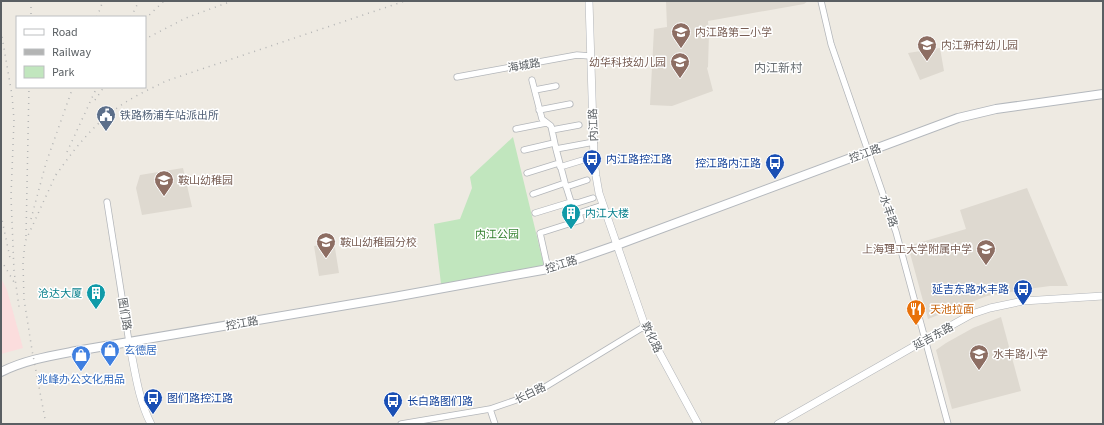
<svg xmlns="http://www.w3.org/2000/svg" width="1104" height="425" viewBox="0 0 1104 425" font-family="'Source Sans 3','Noto Sans SC',sans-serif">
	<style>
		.education { fill: #ded9d0 }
		.medical { fill: #fbdddd }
		.green { fill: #c1e6be }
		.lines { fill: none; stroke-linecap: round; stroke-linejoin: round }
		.minor-casing { stroke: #b3b6ba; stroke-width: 7 }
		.tertiary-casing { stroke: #b3b6ba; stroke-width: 8 }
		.secondary-casing { stroke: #b4b8bd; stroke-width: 10 }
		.minor { stroke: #fff; stroke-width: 5.5 }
		.tertiary { stroke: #fff; stroke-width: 7 }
		.secondary { stroke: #fff; stroke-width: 8 }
		.rail { stroke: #b3b4b4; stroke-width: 1.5; stroke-dasharray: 1 5; stroke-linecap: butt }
		.labels { text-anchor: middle; stroke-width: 3; stroke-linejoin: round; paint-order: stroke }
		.education-label { font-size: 11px; fill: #785e54; stroke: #fff; text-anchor: start }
		.street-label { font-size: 11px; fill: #5a5f63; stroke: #fff }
		.service-label { font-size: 11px; fill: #4e5e75; stroke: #fff; text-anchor: start }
		.transit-label { font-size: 11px; fill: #164399; stroke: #fff; text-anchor: start }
		.culture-label { font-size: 11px; fill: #0d838f; stroke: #fff; text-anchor: start }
		.park-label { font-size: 11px; fill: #368332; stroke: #fff }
		.food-label { font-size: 11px; fill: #c56008; stroke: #fff; text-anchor: start }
		.shop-label { font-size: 11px; fill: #366cbe; stroke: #fff; text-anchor: start }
		.neighbourhood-label { font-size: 12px; fill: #6b7175; stroke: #fff }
	</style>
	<rect width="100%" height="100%" fill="#eeeae2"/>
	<path class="education" d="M666,1H808L804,4L708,21L709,33L708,67L707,68L713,91L672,106L650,105L654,29L667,27Z
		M940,48L944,71L920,80L908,53Z
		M183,168L192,207L142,215L136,188L140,175Z
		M1027,188L1068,286H1050L1028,289L987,296L928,319L908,246L966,229L960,210Z
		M334,242L339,273L319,276L314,246Z
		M1001,317L1021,391L952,409L936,350L946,343L973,328Z"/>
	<path class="medical" d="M1,278L7,290L23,348L1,354Z"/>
	<path class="green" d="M513,137L544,266L441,284L434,224L460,219L472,188L470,177Z"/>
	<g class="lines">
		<g class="minor-casing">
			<path id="minor" d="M821,1L831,44L896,232L948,424
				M457,77L577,55L590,56
				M532,80L542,119L551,126L556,149
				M535,90L556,86
				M539,110L570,104
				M516,129L546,123
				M552,130L579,125
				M524,150L554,143
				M560,167L583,160
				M527,173L559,163
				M566,187L587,180
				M533,194L565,183
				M593,198L577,203L571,202L565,183L556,149L594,142
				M107,202L129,342
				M535,213L571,202
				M548,269L540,233L581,220L579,213L603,205
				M490,409L495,424
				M401,424L490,409L522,398L545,387L645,326"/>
		</g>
		<g class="tertiary-casing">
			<path id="tertiary" d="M589,1L594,160L596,176L599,193L645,326L698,424
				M129,342C135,370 138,399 151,424
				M778,424L925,340L972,314L990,308L1023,301L1103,296"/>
		</g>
		<g class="secondary-casing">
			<path id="secondary" d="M1,372C25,360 50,356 76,351L394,297L548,269L617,245L958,118L996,109L1103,94"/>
		</g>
		<use href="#minor" class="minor"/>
		<use href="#tertiary" class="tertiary"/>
		<use href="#secondary" class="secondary"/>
		<path class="rail" d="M31,1V17
			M97,17L103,1
			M131,17L139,1
			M145,19L164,1
			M1,31L12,95L14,120L11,196L14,271L19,307
			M145,41L149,37L186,18L232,1
			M95,100L104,87
			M67,152L97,87
			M56,175C79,142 102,114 138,95C147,90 157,86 166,81L405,1
			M1,215L10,258
			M31,219L46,163L73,87
			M26,236L29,87
			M1,260L14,282
			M46,424L32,350L24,299L23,263L25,242L58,170"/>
	</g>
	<defs>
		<g id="school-pin" transform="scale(1)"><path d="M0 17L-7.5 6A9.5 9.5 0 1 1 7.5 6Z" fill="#8d6e63" stroke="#fff"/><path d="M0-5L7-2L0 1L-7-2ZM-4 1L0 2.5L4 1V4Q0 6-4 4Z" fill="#fff"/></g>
		<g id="civic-pin" transform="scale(1)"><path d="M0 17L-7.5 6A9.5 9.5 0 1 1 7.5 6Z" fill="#5c6f8a" stroke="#fff"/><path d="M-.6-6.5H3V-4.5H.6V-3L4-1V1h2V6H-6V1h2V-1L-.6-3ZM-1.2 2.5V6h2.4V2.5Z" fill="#fff"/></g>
		<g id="bus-pin" transform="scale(1)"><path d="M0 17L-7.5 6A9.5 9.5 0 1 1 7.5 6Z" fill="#1a4fb4" stroke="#fff"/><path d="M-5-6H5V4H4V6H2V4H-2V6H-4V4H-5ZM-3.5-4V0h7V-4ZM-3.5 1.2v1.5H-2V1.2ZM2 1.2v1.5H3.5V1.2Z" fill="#fff"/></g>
		<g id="building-pin" transform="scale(1)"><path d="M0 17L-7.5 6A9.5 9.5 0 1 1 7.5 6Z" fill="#0f9aa8" stroke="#fff"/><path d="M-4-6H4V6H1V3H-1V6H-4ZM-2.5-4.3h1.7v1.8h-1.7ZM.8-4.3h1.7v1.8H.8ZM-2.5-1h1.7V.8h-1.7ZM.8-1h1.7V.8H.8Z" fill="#fff"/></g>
		<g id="restaurant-pin" transform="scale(1)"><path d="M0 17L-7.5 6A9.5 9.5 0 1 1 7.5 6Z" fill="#e8710a" stroke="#fff"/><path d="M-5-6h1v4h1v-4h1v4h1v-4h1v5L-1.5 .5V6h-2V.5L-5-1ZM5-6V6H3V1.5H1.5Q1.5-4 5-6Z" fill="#fff"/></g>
		<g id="shop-pin" transform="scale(1)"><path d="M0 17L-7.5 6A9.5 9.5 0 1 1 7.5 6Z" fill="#3f7fe0" stroke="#fff"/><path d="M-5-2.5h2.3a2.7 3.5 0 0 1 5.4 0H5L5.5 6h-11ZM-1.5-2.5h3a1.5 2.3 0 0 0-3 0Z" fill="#fff"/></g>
	</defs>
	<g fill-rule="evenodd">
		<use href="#school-pin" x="681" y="32"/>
		<use href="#school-pin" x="927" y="45"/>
		<use href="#school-pin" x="680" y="62"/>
		<use href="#civic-pin" x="106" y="115"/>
		<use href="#bus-pin" x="592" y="159"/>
		<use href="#bus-pin" x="775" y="163"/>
		<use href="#school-pin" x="164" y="180"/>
		<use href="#building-pin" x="571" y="213"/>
		<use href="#school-pin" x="326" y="242"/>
		<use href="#school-pin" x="986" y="249"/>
		<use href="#bus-pin" x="1023" y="289"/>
		<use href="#building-pin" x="96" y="293"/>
		<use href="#restaurant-pin" x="916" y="309"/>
		<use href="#shop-pin" x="110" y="350"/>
		<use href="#school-pin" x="979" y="354"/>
		<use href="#shop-pin" x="81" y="355"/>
		<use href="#bus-pin" x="153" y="398"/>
		<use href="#bus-pin" x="393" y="401"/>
	</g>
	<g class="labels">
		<g class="education-label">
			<text x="695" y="36">内江路第二小学</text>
			<text x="941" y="49">内江新村幼儿园</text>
			<text x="666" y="66" text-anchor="end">幼华科技幼儿园</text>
			<text x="178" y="184">鞍山幼稚园</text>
			<text x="340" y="246">鞍山幼稚园分校</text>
			<text x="972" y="253" text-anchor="end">上海理工大学附属中学</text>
			<text x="993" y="358">水丰路小学</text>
		</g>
		<g class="street-label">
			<text transform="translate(524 65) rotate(-10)" y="4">海城路</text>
			<text transform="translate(593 125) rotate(-92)" y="4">内江路</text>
			<text transform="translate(865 153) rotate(-20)" y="4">控江路</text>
			<text transform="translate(889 211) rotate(71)" y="4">水丰路</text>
			<text transform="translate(561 264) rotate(-17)" y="4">控江路</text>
			<text transform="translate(125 314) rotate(81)" y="4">图们路</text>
			<text transform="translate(242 323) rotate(-10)" y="4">控江路</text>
			<text transform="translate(933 336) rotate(-28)" y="4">延吉东路</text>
			<text transform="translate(652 337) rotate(64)" y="4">敦化路</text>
			<text transform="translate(530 393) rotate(-26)" y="4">长白路</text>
		</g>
		<g class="service-label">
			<text x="120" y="119">铁路杨浦车站派出所</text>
		</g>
		<g class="transit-label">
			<text x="606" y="163">内江路控江路</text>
			<text x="761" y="167" text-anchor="end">控江路内江路</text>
			<text x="1009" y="293" text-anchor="end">延吉东路水丰路</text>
			<text x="167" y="402">图们路控江路</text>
			<text x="407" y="405">长白路图们路</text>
		</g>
		<g class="culture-label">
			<text x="585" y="217">内江大楼</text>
			<text x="82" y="297" text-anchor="end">沧达大厦</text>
		</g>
		<g class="park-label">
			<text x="497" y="238">内江公园</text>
		</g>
		<g class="food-label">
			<text x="930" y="313">天池拉面</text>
		</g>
		<g class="shop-label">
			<text x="124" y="354">玄德居</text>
			<text x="81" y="383" text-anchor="middle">兆峰办公文化用品</text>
		</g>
		<g class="neighbourhood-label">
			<text x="778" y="72">内江新村</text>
		</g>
	</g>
	<rect width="1104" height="425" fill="none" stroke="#5a5f63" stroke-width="4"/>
	<rect x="16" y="16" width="130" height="72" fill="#ffffff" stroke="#bdbfc1"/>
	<rect x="24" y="29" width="20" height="6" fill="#ffffff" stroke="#bdbfc1"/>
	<text x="52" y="36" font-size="12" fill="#5a5f63">Road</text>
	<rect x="24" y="49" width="20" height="6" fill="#b3b4b4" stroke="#bdbfc1"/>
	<text x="52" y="56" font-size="12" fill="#5a5f63">Railway</text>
	<rect x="24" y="66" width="20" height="12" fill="#c1e6be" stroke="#bdbfc1"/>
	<text x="52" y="76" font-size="12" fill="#5a5f63">Park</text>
</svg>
